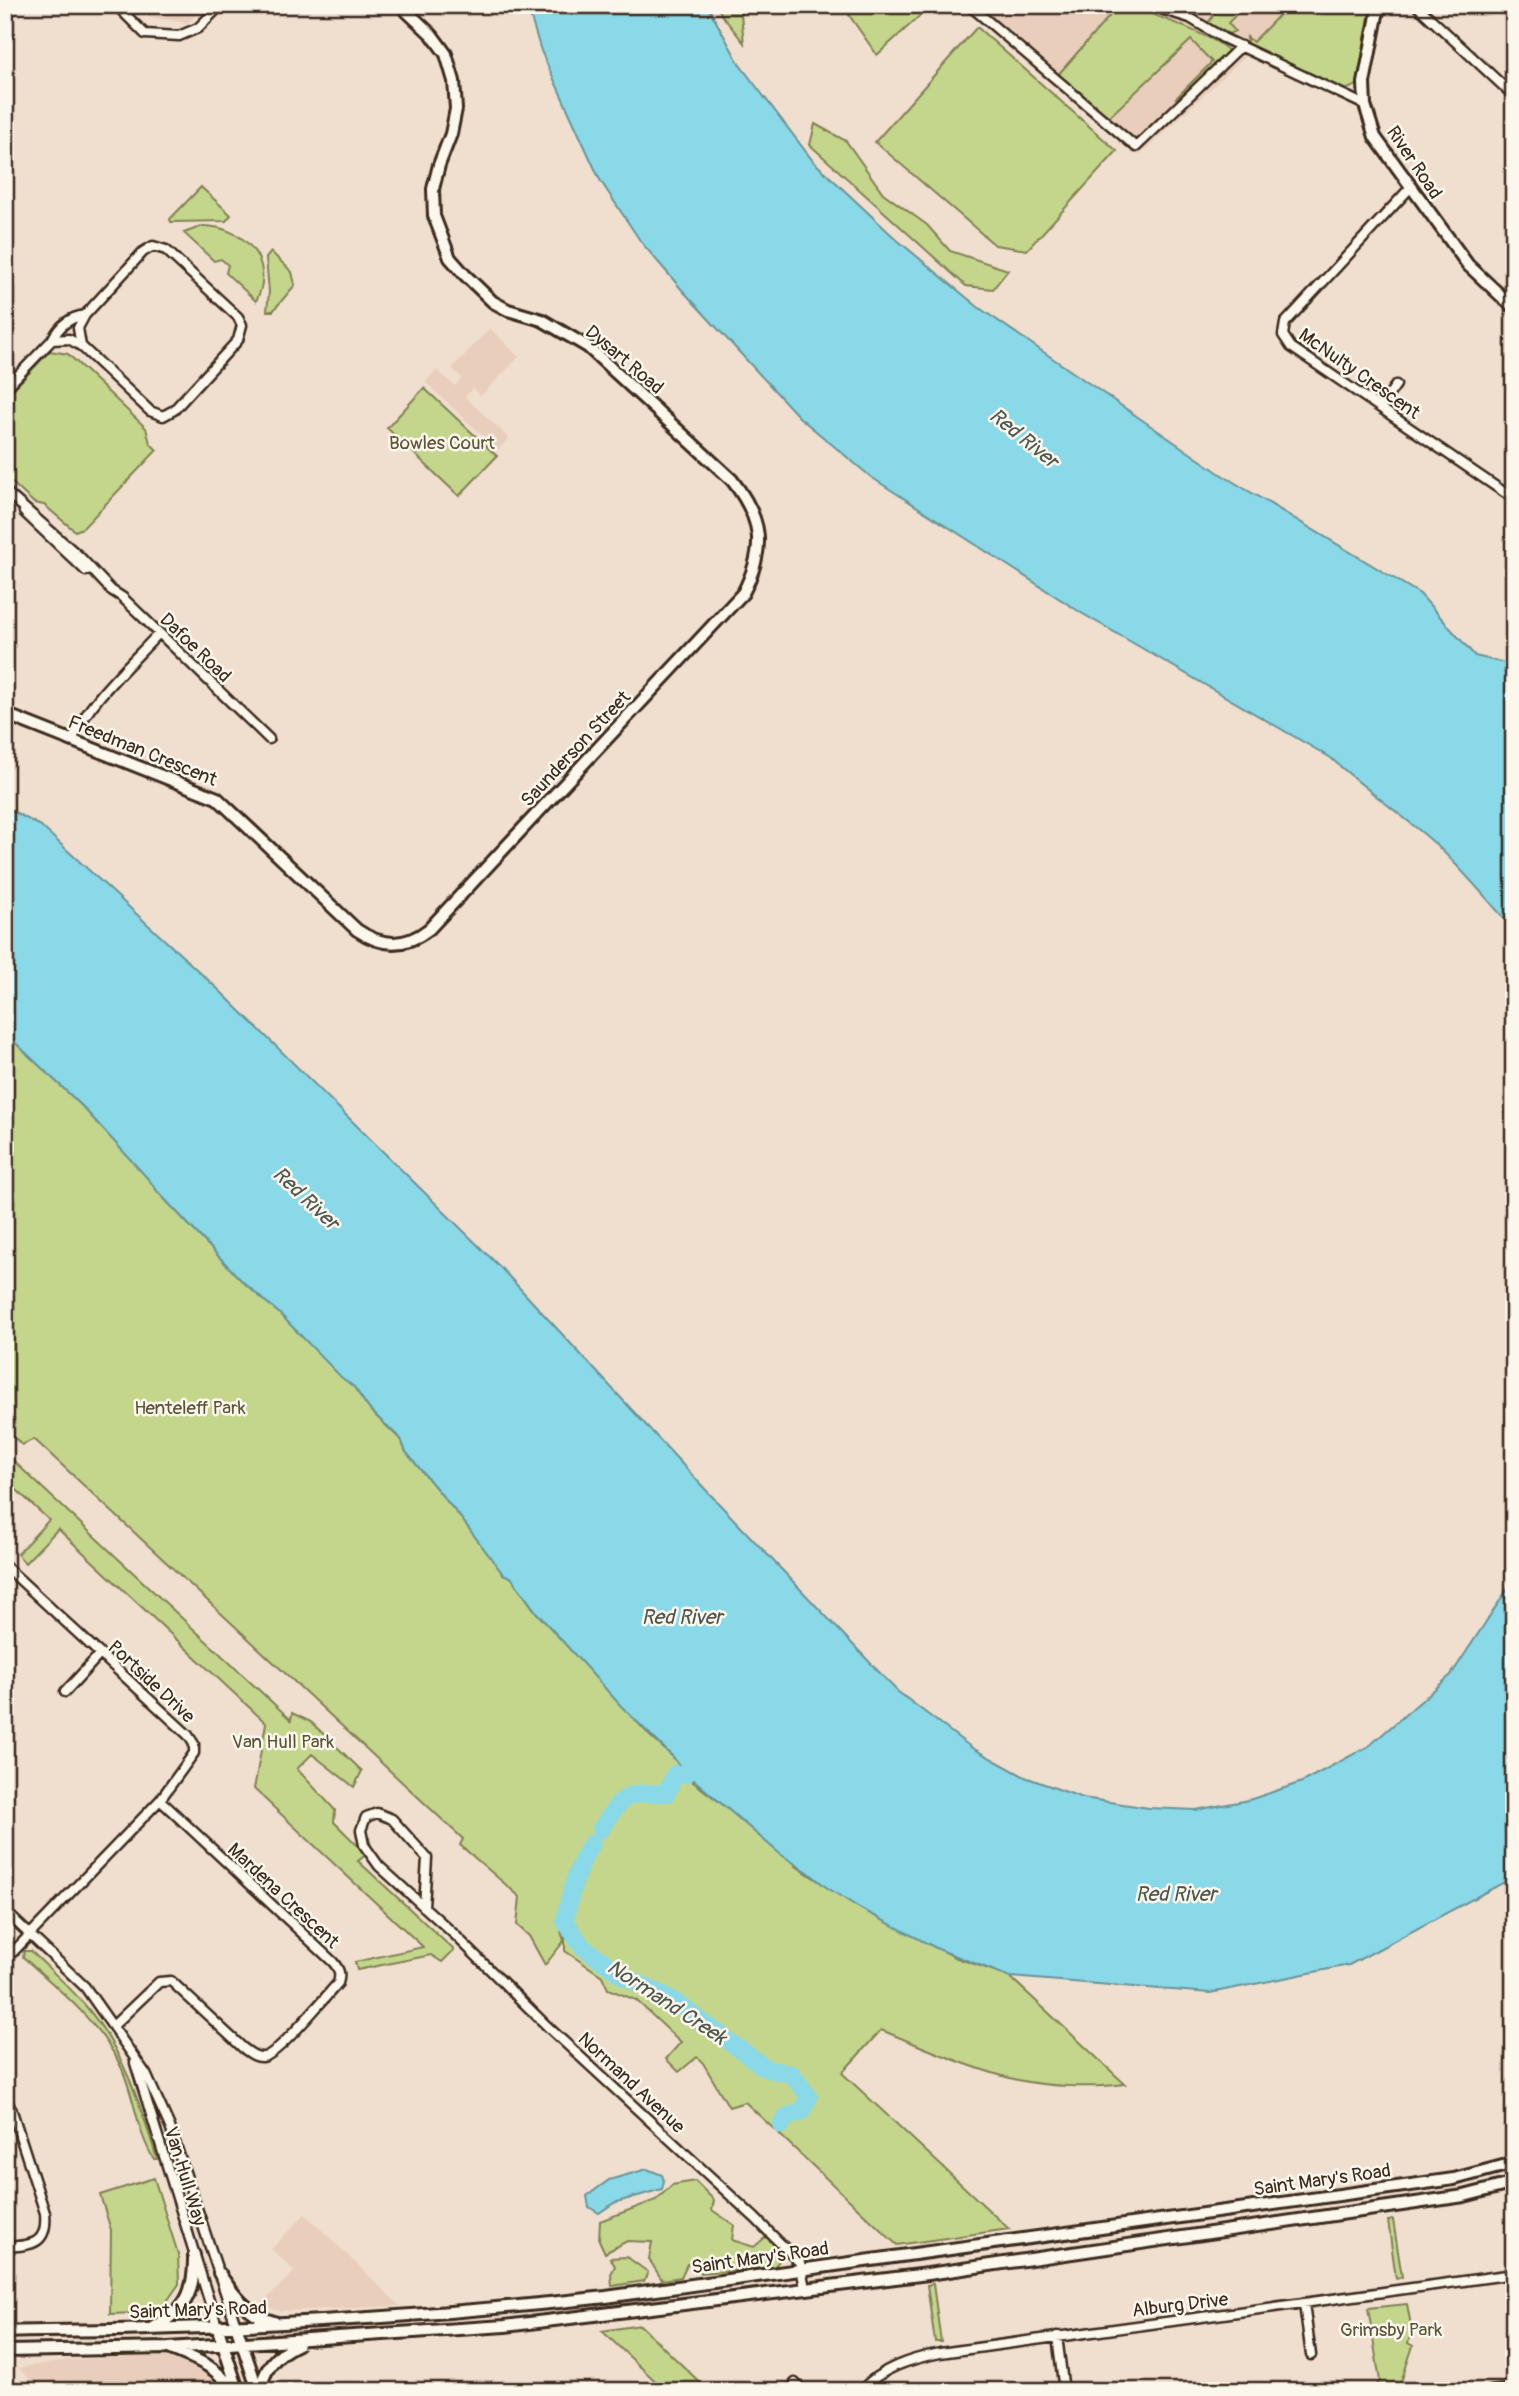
<svg xmlns="http://www.w3.org/2000/svg" width="1519" height="2396" viewBox="0 0 1519 2396" font-family="Pangolin,sans-serif">
	<style>
		.built { fill: #e9cebb }
		.green { fill: #c4d68b; stroke: #808054; stroke-width: 2 }
		.water { fill: #8ad9e8; stroke: #6a9397; stroke-width: 2 }
		.lines { fill: none; stroke-linecap: round; stroke-linejoin: round }
		.river { stroke: #8ad9e8; stroke-width: 18 }
		.street-casing { stroke: #3b2a1e; stroke-width: 13 }
		.secondary-casing { stroke: #3b2a1e; stroke-width: 16 }
		.street { stroke: #fbf7ec; stroke-width: 8 }
		.secondary { stroke: #fbf7ec; stroke-width: 10 }
		.labels { text-anchor: middle; stroke-width: 5; stroke-linejoin: round; paint-order: stroke }
		.street-label { font-size: 19px; fill: #3b2a1e; stroke: #fbf7ec }
		.park-label { font-size: 19px; fill: #5d5539; stroke: #fbf7ec }
		.water-label { font-size: 21px; font-style: italic; fill: #4f5650; stroke: #fbf7ec }
	</style>
	<rect width="100%" height="100%" fill="#f0dfcf"/>
	<filter id="ink" filterUnits="userSpaceOnUse"><feTurbulence type="fractalNoise" baseFrequency=".0143" numOctaves="2"/><feDisplacementMap in="SourceGraphic" scale="14" xChannelSelector="R" yChannelSelector="G"/><feConvolveMatrix kernelMatrix="1 2 1 2 8 2 1 2 1" color-interpolation-filters="sRGB"/></filter>
	<g filter="url(#ink)">
		<path class="built" d="M135,5H205L188,23L148,17Z
			M981,5H1360L1257,45L1140,155Z
			M490,328L519,357L481,396L473,388L465,397L509,438L498,450L425,382L437,370L455,386L462,378L452,368Z
			M305,2214L400,2306L281,2311L259,2306L295,2271L271,2249Z
			M165,2355L184,2360L208,2370L229,2391H42L18,2368L67,2360Z"/>
		<path class="green" d="M717,5H740L744,43L721,14Z
			M853,5H924V12L877,55L849,15L855,8Z
			M1119,5H1127C1146,12 1222,38 1229,52L1180,98H1176L1212,62L1191,40L1108,118L1057,76Z
			M1221,5H1245L1228,23L1235,31L1229,34L1208,23Z
			M1289,5H1371L1357,85L1343,91L1247,44V37L1253,42Z
			M977,27L1117,151L1027,250L995,245L875,142Z
			M815,124L846,141L883,193L927,225L950,251L1008,270L993,289L966,286L810,145Z
			M201,187L231,215L226,221L171,222L170,219Z
			M203,226C243,226 277,261 256,301L226,273L228,265L221,259L214,261L184,233Z
			M271,252L292,272L295,285L273,311H267L269,292L266,258Z
			M50,351L68,354L146,428L150,443L157,450L83,528L75,531L44,505L34,503L5,476V398Z
			M424,388L497,456L459,496L387,428Z
			M5,1033L81,1105L149,1179L158,1192L242,1281L280,1314L354,1387L370,1410L401,1440L406,1452L461,1518L503,1574L511,1577L536,1612L651,1737L673,1757L688,1778L788,1854L796,1866L861,1909L957,1958L1009,1976L1125,2084C1096,2088 1047,2087 1018,2080C971,2069 926,2048 881,2030L842,2073L1009,2229L897,2245L745,2102L729,2107L703,2063L697,2057L679,2072L666,2059L681,2042L636,2000L608,1989L602,1976L565,1951V1935L561,1931L564,1941L545,1965L529,1936L517,1925L520,1897L460,1845L463,1839L34,1439L22,1445L5,1428Z
			M5,1453L291,1720L292,1713L311,1722L362,1771L354,1787L312,1754L297,1769L335,1810L334,1822L358,1846L369,1838L372,1850L358,1861L454,1950L442,1962L431,1955L357,1970L355,1962L423,1947L254,1789L266,1723L58,1529L25,1563L17,1554L49,1520L5,1479Z
			M24,1951H31C48,1968 68,1985 84,2004C123,2049 140,2103 157,2159H154C137,2133 135,2098 122,2069C101,2023 59,1990 23,1957Z
			M154,2178L178,2254L179,2284L165,2304L137,2313L110,2314L111,2230L100,2195Z
			M695,2181L714,2200L712,2210L734,2225L732,2240L754,2247L767,2236L785,2254L774,2267L701,2273L697,2263L687,2264L681,2277L662,2280L649,2259L652,2242L627,2241L605,2253L599,2240L600,2221L656,2200L672,2185Z
			M1393,2220L1402,2277L1396,2278L1388,2221Z
			M627,2257L648,2272L644,2281L612,2286L611,2274L615,2266L610,2258Z
			M933,2284L941,2342H935L927,2285Z
			M1407,2304L1412,2331L1408,2343L1413,2346L1398,2391H1371L1380,2381L1368,2308Z
			M640,2325L709,2391H666L602,2331Z"/>
		<path class="water" d="M527,5H707L740,65L813,161L896,239L978,307L1222,475L1420,594L1475,656L1514,665V929C1487,900 1461,867 1432,841C1399,812 1363,788 1331,758L1083,614L871,477L799,417L683,291L641,242L600,180L541,51Z
			M5,807L41,826L220,991L501,1268L705,1489L897,1691L972,1748L1025,1777L1083,1798L1149,1808L1196,1810L1249,1800L1302,1782L1369,1746L1451,1675L1514,1579V1877L1349,1965L1210,1993L1010,1977L938,1949L861,1909L826,1887L808,1872L780,1854L694,1780L688,1778L673,1757L621,1706L537,1613L511,1577L503,1574L461,1518L406,1452L401,1439L370,1410L354,1387L341,1377L280,1314L242,1281L158,1192L149,1180L81,1105L5,1033Z
			M647,2169L662,2175L664,2181L662,2189L614,2203L599,2213L589,2207L587,2196L609,2180Z"/>
		<g class="lines">
			<path class="river" d="M601,1829C625,1793 624,1793 667,1793L675,1774H686
				M592,1843C577,1866 570,1894 565,1921L582,1946L623,1976L671,1999L767,2069L792,2074L809,2097L802,2112L788,2116L781,2125"/>
			<g class="street-casing">
				<path id="street" d="M116,5L145,34L179,36L198,28L221,5
					M969,5L1136,147L1241,46
					M1156,5L1164,10L1190,18L1223,38L1365,105
					M1180,5L1190,18
					M1416,5L1514,96
					M1410,188L1285,323L1283,335L1291,347L1514,499
					M52,340L69,339L81,346L150,411L163,416L174,410L238,340L242,325L238,317L166,250L153,246L143,252L85,315L78,328L81,346
					M5,389L52,340C59,326 70,317 85,315
					M1380,407L1396,385
					M5,491L80,557L111,590L122,597L269,739
					M24,512L86,571
					M72,741C87,702 131,664 159,633
					M5,1566L188,1735L194,1744V1753L160,1800L13,1952
					M65,1692L100,1654
					M424,1907L427,1858L392,1819L377,1813L366,1817L361,1830L364,1845L379,1866L454,1934L547,2026L755,2218L800,2263L805,2288
					M5,1911L85,1987L146,2074L170,2127L236,2325
					M114,2025L159,1982L171,1981L243,2048C249,2052 255,2058 263,2057C277,2056 325,1997 338,1983C341,1974 339,1969 333,1962L160,1800
					M135,2063L217,2326
					M5,2099L11,2108L45,2213C48,2245 32,2245 5,2247
					M1304,2304L1311,2355
					M1057,2336L1064,2391
					M795,2383L803,2391
					M861,2391C880,2368 911,2359 940,2353L1514,2274
					M1491,2391L1514,2388"/>
			</g>
			<g class="secondary-casing">
				<path id="secondary" d="M1379,5L1364,83L1365,105L1375,137L1468,265L1514,308
					M5,714L217,798L357,930C382,947 405,948 429,929L743,593C766,548 763,520 732,480L588,347L542,320L508,310L493,302L465,275L450,258L434,216L433,189L439,165L451,134L456,109L454,81L446,54L432,35L400,5
					M219,2273C233,2294 248,2315 274,2322
					M236,2325L258,2391
					M217,2326L238,2390
					M152,2328C186,2311 195,2292 194,2255
					M5,2332C53,2330 101,2331 149,2329C301,2324 454,2314 606,2297L1454,2179L1514,2163
					M171,2349C201,2361 213,2365 235,2391
					M5,2351L168,2348L505,2326L928,2274L1464,2196L1514,2183
					M261,2391C263,2367 278,2353 298,2344"/>
			</g>
			<use href="#street" class="street"/>
			<use href="#secondary" class="secondary"/>
		</g>
	</g>
	<g class="labels">
		<g class="street-label">
			<text transform="translate(1415 162) rotate(56)" y="7">River Road</text>
			<text transform="translate(625 359) rotate(40)" y="7">Dysart Road</text>
			<text transform="translate(1360 373) rotate(35)" y="7">McNulty Crescent</text>
			<text transform="translate(196 647) rotate(44)" y="7">Dafoe Road</text>
			<text transform="translate(575 748) rotate(-47)" y="7">Saunderson Street</text>
			<text transform="translate(143 750) rotate(22)" y="7">Freedman Crescent</text>
			<text transform="translate(152 1681) rotate(43)" y="7">Portside Drive</text>
			<text transform="translate(284 1895) rotate(43)" y="7">Mardena Crescent</text>
			<text transform="translate(632 2082) rotate(43)" y="7">Normand Avenue</text>
			<text transform="translate(186 2176) rotate(73)" y="7">Van Hull Way</text>
			<text transform="translate(1322 2179) rotate(-8)" y="7">Saint Mary's Road</text>
			<text transform="translate(760 2257) rotate(-8)" y="7">Saint Mary's Road</text>
			<text transform="translate(1180 2304) rotate(-7)" y="7">Alburg Drive</text>
			<text transform="translate(198 2309) rotate(-2)" y="7">Saint Mary's Road</text>
		</g>
		<g class="park-label">
			<text x="442" y="449">Bowles Court</text>
			<text x="190" y="1414">Henteleff Park</text>
			<text x="283" y="1748">Van Hull Park</text>
			<text x="1391" y="2336">Grimsby Park</text>
		</g>
		<g class="water-label">
			<text transform="translate(1024 438) rotate(39)" y="7">Red River</text>
			<text transform="translate(306 1198) rotate(43)" y="7">Red River</text>
			<text x="682" y="1624">Red River</text>
			<text x="1176" y="1901">Red River</text>
			<text transform="translate(667 2002) rotate(33)" y="7">Normand Creek</text>
		</g>
	</g>
	<rect width="1519" height="2396" fill="none" stroke="#fbf7ec" stroke-width="28"/>
	<rect x="14" y="14" width="1491" height="2368" fill="none" stroke="#3b2a1e" stroke-width="2.5" filter="url(#ink)"/>
</svg>
